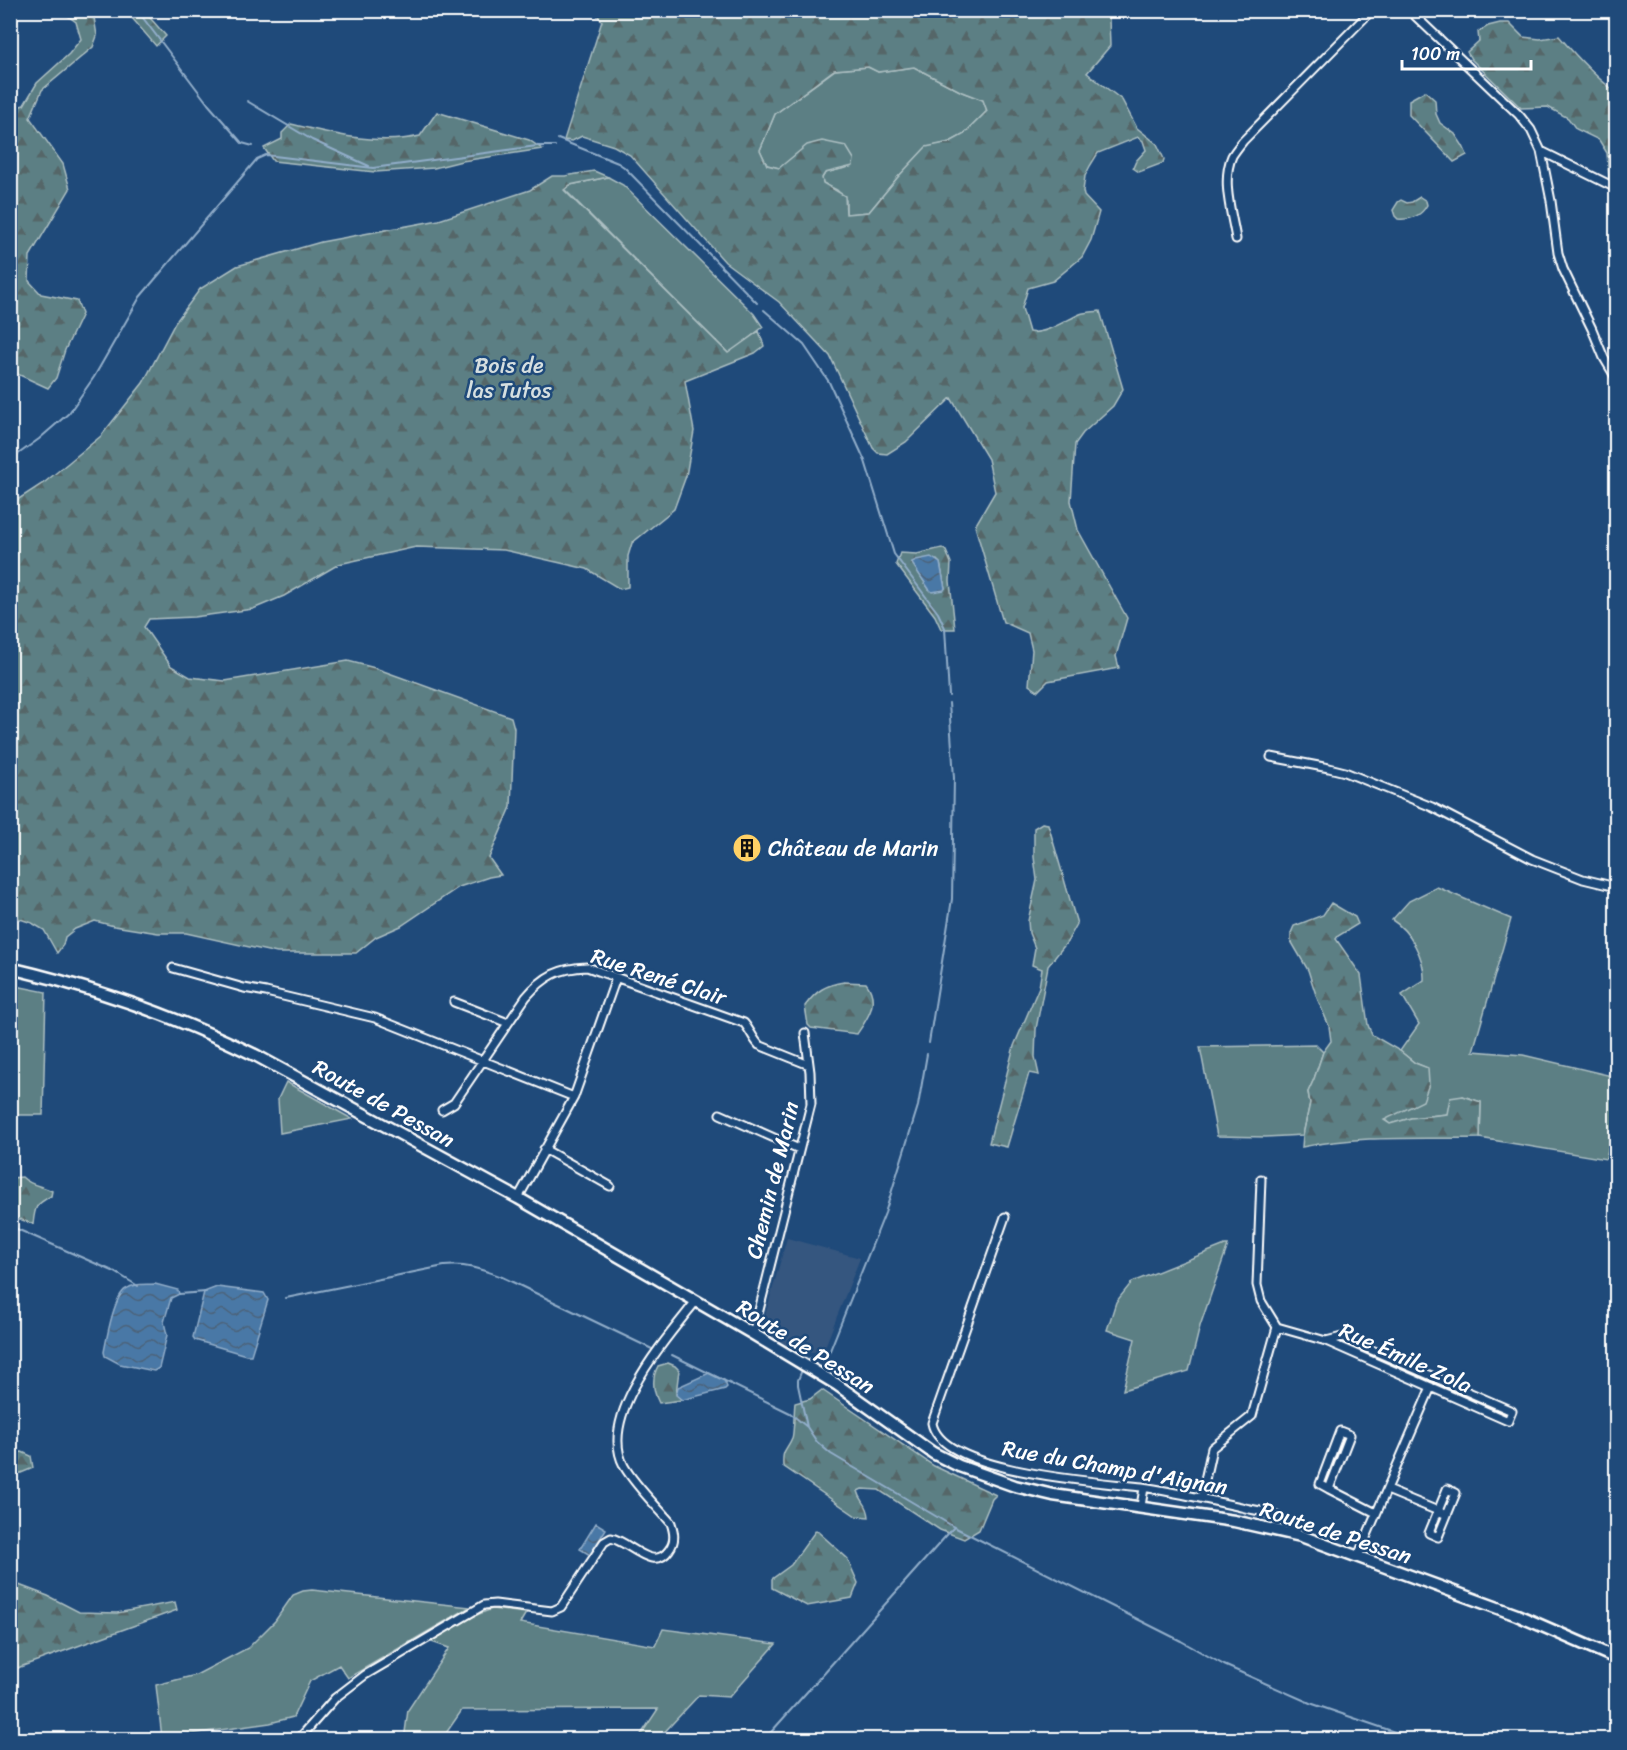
<svg xmlns="http://www.w3.org/2000/svg" width="1627" height="1750" viewBox="0 0 1627 1750" font-family="Sriracha,sans-serif">
	<style>
		.built { fill: #36567f }
		.green { fill: #5b7f84; stroke: #adbfc2; stroke-width: 1.5 }
		.forest { fill: url(#forest-firs); stroke: #adbfc2; stroke-width: 1.5; fill-rule: evenodd }
		.water { fill: url(#water-waves); stroke: #92aeca; stroke-width: 1.5 }
		.lines { fill: none; stroke-linecap: round; stroke-linejoin: round }
		.stream { stroke: #92aeca; stroke-width: 2 }
		.street-casing { stroke: #fff; stroke-width: 11 }
		.secondary-casing { stroke: #fff; stroke-width: 15 }
		.street { stroke: #1f4a7a; stroke-width: 7 }
		.secondary { stroke: #1f4a7a; stroke-width: 10 }
		.labels { text-anchor: middle; stroke-width: 5; stroke-linejoin: round; paint-order: stroke }
		.park-label { font-size: 22px; fill: #d6dfe0; stroke: #1f4a7a }
		.poi-label { font-size: 22px; fill: #fff; stroke: #1f4a7a; text-anchor: start }
		.street-label { font-size: 22px; fill: #fff; stroke: #1f4a7a }
	</style>
	<defs>
		<pattern id="forest-firs" width="22" height="20" patternUnits="userSpaceOnUse" patternTransform="scale(1.5)"><rect width="22" height="20" fill="#5b7f84"/><path d="M5 1l3.5 6h-7zM16 11l3.5 6h-7z" fill="#546668"/></pattern>
		<pattern id="water-waves" width="16" height="10" patternUnits="userSpaceOnUse" patternTransform="scale(1.5)"><rect width="16" height="10" fill="#4a78a6"/><path d="M0 5q4-4 8 0t8 0" fill="none" stroke="#4b6279"/></pattern>
	</defs>
	<rect width="100%" height="100%" fill="#1f4a7a"/>
	<filter id="ink" filterUnits="userSpaceOnUse"><feTurbulence type="fractalNoise" baseFrequency=".0167" numOctaves="2"/><feDisplacementMap in="SourceGraphic" scale="12" xChannelSelector="R" yChannelSelector="G"/><feConvolveMatrix kernelMatrix="1 2 1 2 8 2 1 2 1" color-interpolation-filters="sRGB"/></filter>
	<g filter="url(#ink)">
		<path class="built" d="M787,1238L860,1258L823,1352H799L761,1330Z"/>
		<path class="green" d="M868,67L878,72L914,67L962,92L983,100L987,111L963,135L950,142L926,148L898,177L869,212L846,214V200L837,190L823,183L822,178L825,173L853,166L779,168L767,165L760,150L775,114L835,70Z
			M608,177L623,185L754,314L763,327L729,354L564,189L570,185Z
			M1437,887L1511,919L1473,1051L1523,1055L1616,1077V1128L1608,1149L1606,1159L1480,1138L1481,1102L1463,1096L1447,1114L1411,1118L1390,1124L1384,1119L1402,1110L1427,1068L1415,1063L1400,1051L1419,1024L1402,995L1424,980C1425,958 1410,931 1392,920L1409,901Z
			M11,985L46,992L43,1115H11Z
			M1316,1045L1323,1052L1314,1079L1308,1092L1310,1103L1303,1135L1266,1137L1217,1136L1200,1047Z
			M286,1082L352,1119L280,1133L278,1099Z
			M1225,1245H1228L1200,1326L1189,1371L1123,1390L1135,1339L1107,1330L1116,1302L1132,1282Z
			M312,1590L470,1607L348,1678L339,1665L310,1681L293,1717L270,1723L162,1738L156,1685L196,1675L248,1648L275,1621L293,1595L303,1591Z
			M492,1609L526,1613L520,1623L655,1646L663,1629L776,1644L729,1697L699,1695L658,1739H638L658,1709L462,1710L442,1739L404,1740L408,1710L449,1648L429,1641L471,1617Z"/>
		<path class="forest" d="M61,11H93L97,36L93,47L42,90L30,118L63,164L70,189L30,256L29,281L41,294L77,301L82,314L65,350L56,378L48,388L11,371L10,109L24,105L37,83L69,54L81,39L76,22Z
			M126,11H144L166,36L156,46Z
			M594,11H1105L1109,19L1110,46L1087,73L1122,100L1137,128L1157,144L1164,159L1163,163L1139,172L1133,168L1136,161L1146,150L1143,141L1138,137L1098,153L1090,166L1085,176L1083,191L1084,196L1099,212L1091,240L1082,257L1053,281L1028,288L1022,308L1029,332C1045,335 1066,320 1080,314C1086,312 1094,312 1100,311L1123,389L1113,406L1083,433L1075,444L1071,501L1078,530L1127,618L1116,656L1119,668L1048,681L1038,691L1029,685L1032,650L1028,633L1003,622L975,526L995,492L988,459L951,398L906,442L887,454L878,453L873,448L830,356L779,302L725,262L630,155L614,146L582,136L572,141L564,140L602,21ZM868,67L878,72L914,67L962,92L983,100L987,111L963,135L950,142L926,147L898,177L869,212L846,214L845,196L823,183L822,178L825,173L853,166L854,159L846,146L822,141L807,145L779,168L767,165L760,150L775,114L834,70Z
			M1500,23H1509L1523,37L1540,39L1559,36C1576,56 1595,77 1616,92V163L1609,179L1607,153L1599,140L1576,129L1568,118L1548,107L1521,108L1471,59L1467,52L1479,41L1478,32L1488,26Z
			M1425,91L1435,100L1436,114L1440,123L1455,134L1463,146L1467,155L1454,162L1409,115V100Z
			M437,112L529,140L542,149L462,161L434,168L375,172L273,161L264,148L282,139V133L291,124C333,134 377,146 420,136Z
			M594,171L608,177L570,185L564,190L728,353L759,331L764,346L755,353L685,381L694,431L686,476L674,509L632,543L628,556V587L620,589L587,569L504,550L416,547L339,564L284,596L253,609L194,617L149,619L144,627L171,666L190,677L225,681L348,661L375,668L511,717L514,728L511,807L489,858L501,875L489,877L459,887L401,926L376,937L356,953H277L186,933H158L114,926L95,921L75,929L65,937L63,945L57,953L44,930L32,923L11,916L10,792L13,786L10,785L11,504L45,482L101,436L143,383L175,323L200,289L237,266L321,242L439,220L530,190L552,176H565Z
			M1420,197L1426,201L1427,205C1421,216 1410,220 1398,219L1395,216L1393,210L1398,202L1401,200L1407,203L1412,202Z
			M942,548L946,551L951,563L950,581L955,629H941L935,616L896,564L900,553L917,554ZM937,560L940,563L945,588L929,589L912,563Z
			M1042,823L1048,824L1077,924L1067,942L1048,966L1036,1029L1035,1057L1039,1075L1029,1073L1007,1147L989,1143L1014,1046L1039,987L1042,969L1032,965L1035,948L1029,933L1028,921L1037,880L1034,857V828Z
			M1331,903L1355,917L1358,924L1338,936L1336,939L1361,975L1368,1025L1372,1035L1400,1051L1415,1063L1428,1068L1429,1084L1423,1101L1384,1120L1390,1124L1411,1118L1447,1114L1450,1098L1463,1096L1481,1102L1480,1138C1421,1139 1360,1135 1302,1147L1303,1135L1310,1103L1308,1092L1314,1079L1323,1052L1331,1041L1329,1026L1317,998L1308,970L1291,941V933L1294,926L1323,915Z
			M844,982L866,983C880,1001 868,1018 857,1034L811,1028L808,1025L805,1006C816,991 825,985 844,982Z
			M22,1177C31,1186 40,1185 52,1191L51,1196C35,1205 35,1206 33,1224L11,1216V1178Z
			M668,1363L675,1366L679,1370L676,1394L682,1400L659,1403C653,1391 651,1379 658,1366Z
			M822,1390L934,1466L996,1495L992,1499L979,1530L964,1539L940,1530L879,1490L862,1489L858,1491C861,1503 868,1503 869,1517L856,1516L783,1466C782,1448 786,1452 792,1438C794,1434 794,1410 795,1403L810,1399Z
			M22,1452L31,1456L33,1468L21,1473L11,1474V1454Z
			M816,1530L847,1558L858,1583L852,1598L807,1606L772,1588V1579L791,1565Z
			M11,1582L48,1596L79,1612L117,1613L175,1602L177,1610L20,1667L11,1672Z"/>
		<path class="water" d="M931,557L940,563L945,588L944,590L932,592L929,589L913,565L912,562L916,560Z
			M155,1284L178,1290L179,1294L171,1298L164,1322L167,1335L159,1368L154,1371L120,1364L105,1356L104,1352C107,1337 114,1296 126,1289C135,1283 145,1285 155,1284Z
			M217,1287L264,1293L268,1300L251,1355H246L195,1340L193,1337L204,1292Z
			M709,1373L724,1380L727,1387L725,1389L682,1400L676,1395L678,1387Z
			M596,1523L606,1529L590,1555L580,1549Z"/>
		<g class="lines">
			<path class="stream" d="M137,10L208,104L242,143L253,146
				M247,101L312,140L369,166
				M558,139L618,163L624,167L757,303
				M764,310L804,345L829,382L865,461L894,554L938,613L945,628L949,696
				M10,460L39,439L69,413L94,377L140,297L257,159L266,155L373,168L537,146H555
				M929,1043L952,899L954,778L949,703
				M10,1226L115,1272L138,1286
				M179,1294L206,1292
				M286,1298L444,1266C466,1264 481,1269 502,1277L652,1349
				M672,1355L790,1413L807,1427L817,1442L831,1454L954,1527L1181,1641L1224,1665L1310,1703L1418,1740
				M808,1359L828,1355L829,1353L885,1213L918,1106L927,1054
				M802,1370L798,1380V1385L807,1427
				M764,1740L954,1527"/>
			<g class="street-casing">
				<path id="street" d="M1409,10L1519,115L1531,130L1541,151L1551,201L1558,253L1563,269L1592,329L1604,358L1616,378
					M1541,151L1616,188
					M1236,239C1232,214 1221,181 1232,156C1235,151 1239,146 1243,141L1372,10
					M1271,757L1329,768L1345,772L1432,807L1532,859L1583,879L1616,887
					M173,968L244,988L266,992L375,1018L574,1097
					M454,1002L508,1023
					M442,1110L454,1103L526,997C544,976 559,968 587,967L744,1023C750,1030 753,1039 759,1045L809,1065
					M720,1114L799,1149
					M544,1149L610,1186
					M518,1198L574,1097L616,978
					M1005,1217L932,1423C941,1473 1101,1482 1142,1487C1176,1492 1208,1500 1241,1507C1252,1510 1266,1511 1277,1516C1286,1521 1294,1528 1301,1536
					M1277,1327L1326,1341L1508,1421L1512,1411L1342,1337L1326,1341
					M753,1334L811,1104L810,1072L805,1033
					M1329,1489L1320,1484L1340,1431L1350,1435L1329,1489L1376,1513
					M1387,1490L1438,1511L1429,1533L1438,1537L1456,1493L1447,1489L1438,1511L1447,1515
					M1201,1498L1212,1448L1252,1416L1277,1327L1261,1301L1257,1285L1261,1179
					M1141,1506L1144,1488
					M1358,1556L1431,1387
					M299,1739L335,1698L365,1675L484,1605L495,1604L552,1611L561,1607L604,1542L611,1538C629,1541 653,1573 669,1550C676,1541 674,1532 671,1523C656,1505 636,1487 624,1466C597,1416 667,1338 696,1301"/>
			</g>
			<g class="secondary-casing">
				<path id="secondary" d="M10,968C96,988 178,1017 257,1056L518,1198L753,1334L836,1384L933,1453L959,1466L1015,1486L1053,1495L1234,1521L1301,1536L1517,1615L1616,1658"/>
			</g>
			<use href="#street" class="street"/>
			<use href="#secondary" class="secondary"/>
		</g>
	</g>
	<defs>
		<g id="building-disc" transform="scale(1.5)"><circle r="9.5" fill="#ffd166" stroke="#1f4a7a"/><path d="M-4-6H4V6H1V3H-1V6H-4ZM-2.5-4.3h1.7v1.8h-1.7ZM.8-4.3h1.7v1.8H.8ZM-2.5-1h1.7V.8h-1.7ZM.8-1h1.7V.8H.8Z" fill="#111"/></g>
	</defs>
	<g fill-rule="evenodd">
		<use href="#building-disc" x="747" y="848"/>
	</g>
	<g class="labels">
		<g class="park-label">
			<text x="509" y="373">Bois de<tspan x="509" dy="25">las Tutos</tspan></text>
		</g>
		<g class="poi-label">
			<text x="768" y="856">Château de Marin</text>
		</g>
		<g class="street-label">
			<text transform="translate(659 976) rotate(18)" y="8">Rue René Clair</text>
			<text transform="translate(384 1103) rotate(29)" y="8">Route de Pessan</text>
			<text transform="translate(772 1180) rotate(-76)" y="8">Chemin de Marin</text>
			<text transform="translate(806 1346) rotate(32)" y="8">Route de Pessan</text>
			<text transform="translate(1406 1357) rotate(24)" y="8">Rue Émile Zola</text>
			<text transform="translate(1115 1467) rotate(10)" y="8">Rue du Champ d'Aignan</text>
			<text transform="translate(1336 1532) rotate(18)" y="8">Route de Pessan</text>
		</g>
	</g>
	<rect width="1627" height="1750" fill="none" stroke="#1f4a7a" stroke-width="36"/>
	<rect x="18" y="18" width="1591" height="1714" fill="none" stroke="#fff" stroke-width="2" filter="url(#ink)"/>
	<path d="M1402 60v9h129v-9" fill="none" stroke="#ffffff" stroke-width="3"/>
	<text x="1411" y="60" font-size="18" fill="#ffffff" stroke="#1f4a7a" stroke-width="4.5" paint-order="stroke">100 m</text>
</svg>
